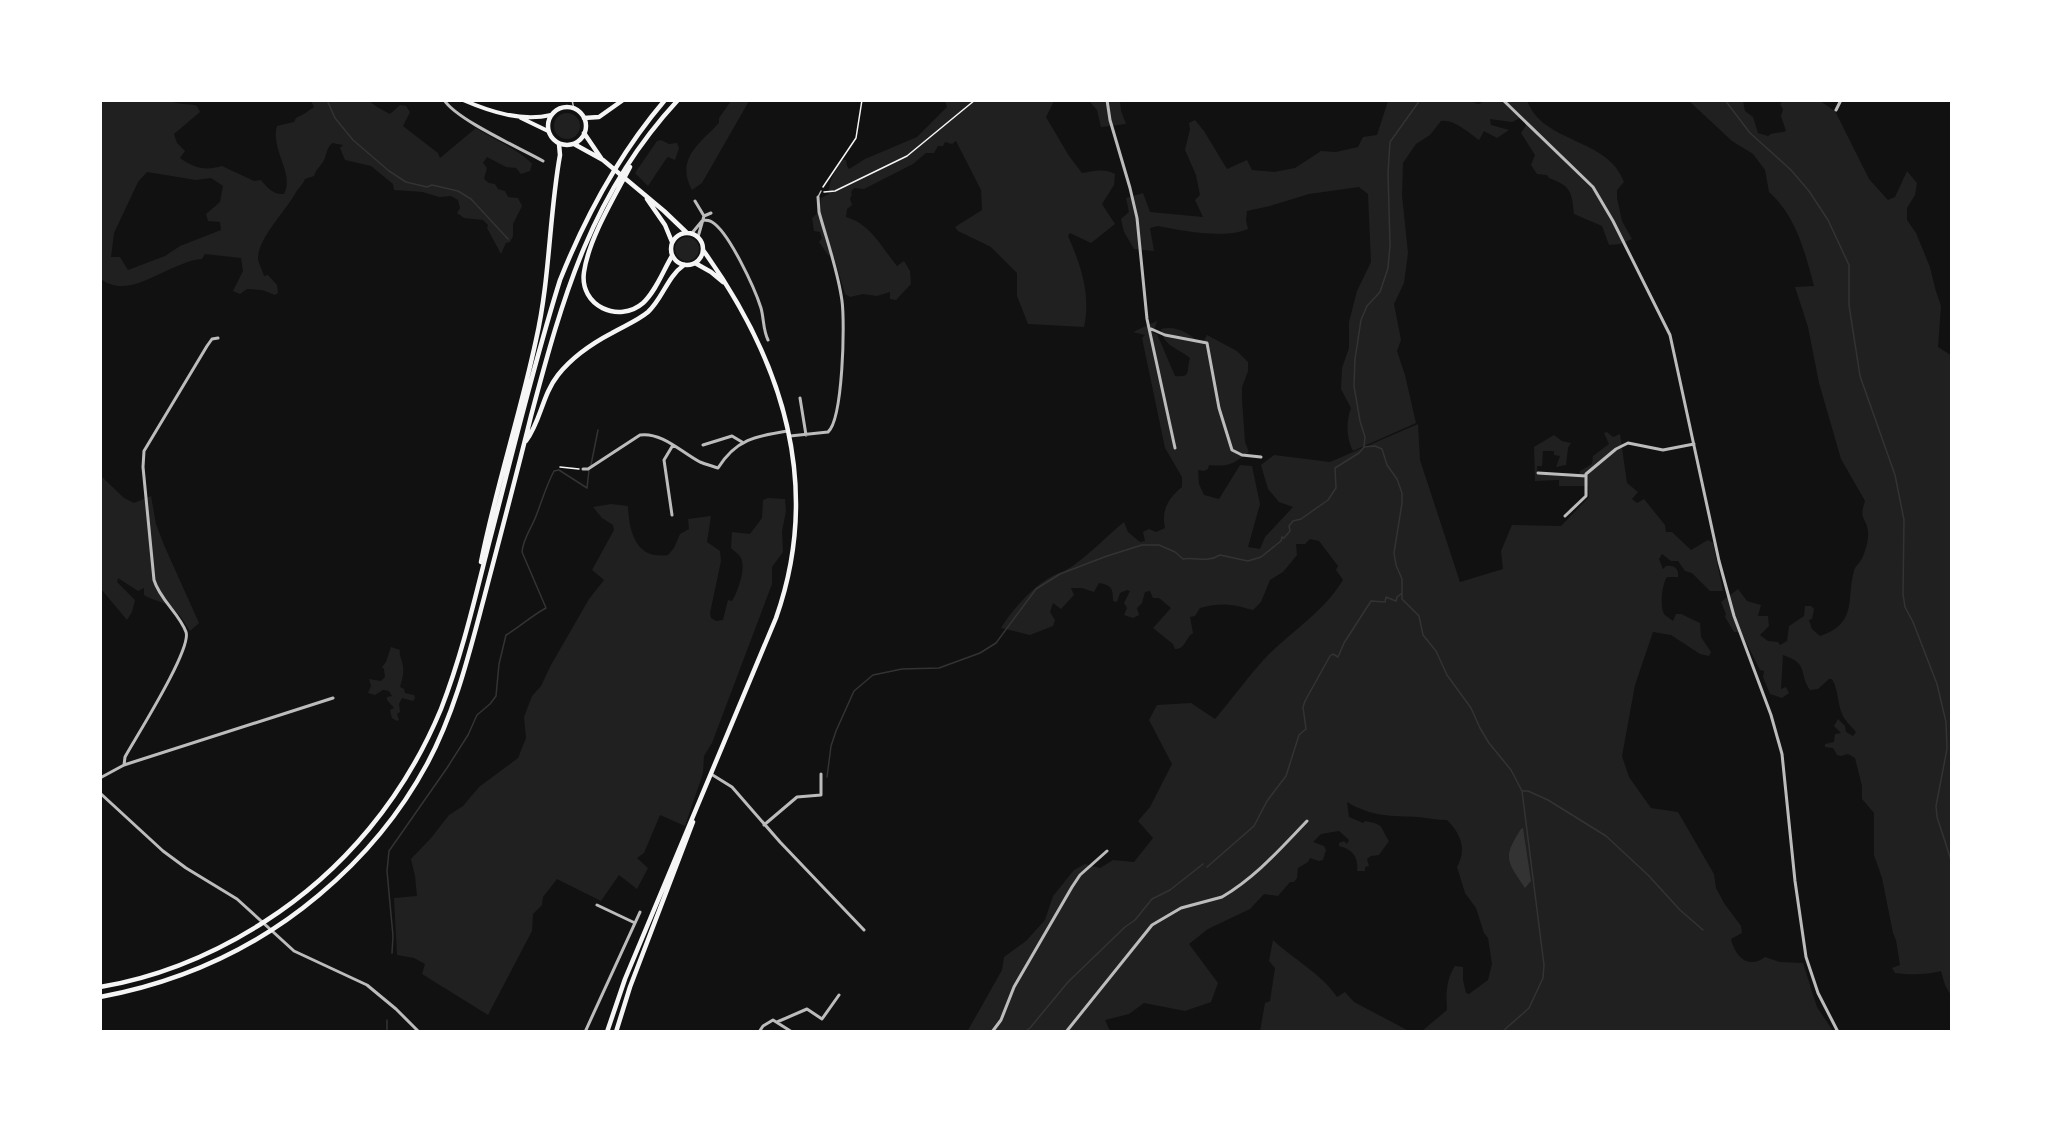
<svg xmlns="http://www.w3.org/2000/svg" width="2052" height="1132" viewBox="0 0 2052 1132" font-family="'PT Sans',sans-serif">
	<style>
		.green { fill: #202020; fill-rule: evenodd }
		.water { fill: #333 }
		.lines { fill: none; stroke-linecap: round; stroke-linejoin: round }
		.stream { stroke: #333; stroke-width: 1.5 }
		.path { stroke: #f5f5f5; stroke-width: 1.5 }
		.service { stroke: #bcbcbc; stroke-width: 1.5 }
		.minor { stroke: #bcbcbc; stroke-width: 3 }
		.secondary { stroke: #f5f5f5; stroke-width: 4 }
		.primary { stroke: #f5f5f5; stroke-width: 4.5 }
		.trunk { stroke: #f5f5f5; stroke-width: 4.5 }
	</style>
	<rect width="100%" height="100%" fill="#111"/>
	<path class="green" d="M1472,100V102L1479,104L1484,101L1527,100C1542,144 1608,137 1624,182L1617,190V198L1622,221L1632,239L1620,244L1609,245L1602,226L1574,214C1572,192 1571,186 1549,178L1547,175L1537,174L1531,165L1535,155L1521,133L1528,122L1522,117L1512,122L1490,119L1491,125L1509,130L1497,138L1484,131L1479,140C1469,133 1454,119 1441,121L1430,135L1416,144L1403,163L1402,195L1408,253L1404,283L1394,304L1401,340L1397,351L1405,375L1416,423L1353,451C1346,437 1346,422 1351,408L1341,389L1342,368L1349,348V322L1357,291L1371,262L1368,194L1359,187L1309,194L1270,206L1247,211L1246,220L1248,229C1225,239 1183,231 1158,226L1150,228L1154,251L1134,249L1124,232L1121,219L1129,212L1126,198L1143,193L1150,212L1203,217L1195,200L1200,195L1196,175L1185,150L1190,129L1189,123L1195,120L1204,131L1227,169L1247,160L1252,170L1274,172L1295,168L1321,151L1336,152L1358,147L1363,137L1377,135L1388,101Z
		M100,101H171C177,105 189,103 197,106L200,112L174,134L177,143L185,151L180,158C194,168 205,171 222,166L254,181L261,180C267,188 274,195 284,194C295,173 270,150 277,126L294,122L296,118C303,115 308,111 314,107L311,101H369L377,107L390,114L400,105L406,106L410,112L403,126L438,153L440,158L476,128C491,138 521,151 532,164L530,171L521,174L516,168L506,167L487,157L483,163L487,168L484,179L489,183L495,184L498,189L505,191L508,197L518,198L522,206L513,224V236L510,242L506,243L501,254L487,228L488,225L483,220L464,218L457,213L460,208L458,200L451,196L439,197L423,192L394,190L393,184L371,166L345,160L340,148L343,145L332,143C326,149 327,155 323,162C319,168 316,169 314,176L305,179C302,186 298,188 295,194C284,213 259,237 258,258C258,263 263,271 264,276L268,275L277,285L278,293L275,295L262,290L247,289L240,294L233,291L243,271L241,258L205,254L202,259C170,261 130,302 101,279ZM147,172L196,180L211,178L223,186L220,202L206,214L208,221L220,222L221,230L180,246L165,256L128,270L120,257H111L114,233L138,182Z
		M731,101H749L702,183L692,190C675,159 700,143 719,123V118Z
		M945,101H1054L1046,117L1069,156L1082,173C1095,171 1104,168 1115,174L1114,185L1102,204L1115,224L1091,243L1070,233L1068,236C1081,265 1091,295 1084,327L1028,324L1017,296V273L991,247L958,231L955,227L982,210L981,190L956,141L952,144L945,142L943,146H938L934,153H926L913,164L864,189L854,188L851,192L852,194L850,199L852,205L847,209L846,217C871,224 882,248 897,266L904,261L910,271L911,284L896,300L890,299V292L877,296L863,294L850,297L845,294L834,257L828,255L819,242L822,238L820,232L814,231L812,218C819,214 820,206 821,198L829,194C828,182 835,170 842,160H846L847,166L849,169L865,159L917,137L947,107Z
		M1089,101H1120L1121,111L1126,124L1101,127L1097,110Z
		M1689,101H1743L1745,111L1753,117L1758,133L1768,136C1774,131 1780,134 1786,131L1781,116L1783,109L1780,104L1783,101H1820L1835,111L1869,179L1888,200L1895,197L1907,171L1917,183L1915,195L1907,208V220L1916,233L1930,267L1935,288L1941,306L1938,347L1952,356L1951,996L1945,985L1941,971C1925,975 1911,975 1895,973L1892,968L1900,965L1896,940L1893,933L1882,878L1874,855V813L1862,799V786L1855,758L1848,754L1841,756L1837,755L1833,748L1825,747V744L1834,742L1835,734L1841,733L1834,726L1838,719L1845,726L1846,732L1853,736L1856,732C1852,727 1846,722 1843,716C1837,704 1839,691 1832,679H1829L1818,689L1810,690C1798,673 1810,664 1783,655L1781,689L1786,687L1789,693L1782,698L1770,694L1763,677L1764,671L1760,670L1741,632H1734L1725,617L1726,614L1721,602L1738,589L1747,601L1761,605L1758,616H1768L1769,626L1760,635L1768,641L1778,642L1780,645L1787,641L1789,626L1804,616L1805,606H1811L1814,609L1812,619L1809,620L1812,629L1820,636C1858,623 1846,600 1854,571C1855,566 1859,564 1861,560C1865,554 1869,539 1868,532C1867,517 1858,521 1865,501L1841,459L1819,383L1808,327L1795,287L1814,286C1805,252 1796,216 1769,192L1765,170L1753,154L1732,141Z
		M554 126a13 13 0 1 1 26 0a13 13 0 1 1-26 0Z
		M661,140L669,144L677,143L679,148L675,160L668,157L666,159L648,186L635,173L657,141Z
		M675 249a12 12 0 1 1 24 0a12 12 0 1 1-24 0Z
		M1157,321L1153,333L1157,334L1175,376C1192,378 1186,371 1190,358C1178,348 1163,346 1161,329C1176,325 1188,333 1199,342H1203L1207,335L1237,351L1248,362V371L1242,387V399L1245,442L1249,452C1233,464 1230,467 1209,465L1208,469L1204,471L1198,470L1199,484L1204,495L1219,499L1240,465L1252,466L1260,504L1248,547L1260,549L1265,537L1293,507L1279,502L1268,489L1261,465L1274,455L1330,462L1418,424L1420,460L1460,582L1503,569L1501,551L1512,525L1561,526L1589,497L1588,486H1559V480L1535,481L1534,447L1554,435L1562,441L1571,443L1568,448L1566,465L1556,467L1560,456L1554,455V451H1543L1542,466H1537V472L1579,474L1580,471L1592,464L1593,456L1609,444L1604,433L1607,432L1613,437L1620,434L1627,483L1638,492L1632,499L1637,503L1644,499L1665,525L1666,532H1672L1691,550L1708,540L1713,543L1723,591H1710L1692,573L1685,571L1678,561H1671L1662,554L1659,559L1663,569L1666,566C1674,565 1679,568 1678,577H1667C1662,584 1659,608 1665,615C1666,616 1672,620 1673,621L1676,614H1681L1700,623L1701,637L1711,652L1709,656L1700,654L1671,635L1653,632L1635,685L1622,756L1629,777L1651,808L1678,812L1714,874L1716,888L1724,903L1741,926L1742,933L1731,939C1735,956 1748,970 1765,957L1780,962L1803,963L1817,1007L1833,1031H1422L1447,1010C1446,995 1446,979 1455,966L1463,967V980L1466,993L1469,994L1488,980L1492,964L1488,938L1484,933L1476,908L1465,893L1457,867C1467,849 1461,834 1447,820C1437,820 1428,818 1419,817C1391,816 1372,817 1347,802L1349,817L1363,823L1365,821C1386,825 1379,826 1389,841L1379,855L1371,856L1367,859L1369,866L1365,867V871H1357C1359,857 1352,849 1339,846V843L1344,841L1347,844L1349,840L1339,831L1321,834L1313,842L1324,846L1326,850L1323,860L1319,861L1310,858L1308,862L1298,868L1297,878L1294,882H1290L1278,896L1264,894L1250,909L1208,929L1189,944L1218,983L1211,1002L1185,1011L1144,1003L1129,1014L1105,1020L1110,1031L967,1032L1002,970L1004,957L1026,941L1045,920L1053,896L1074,870L1085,864L1100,868L1113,860L1134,862L1153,838L1138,821L1150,807L1172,764L1149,720L1157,705L1191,703L1215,719C1233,698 1249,675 1268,655C1294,630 1324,611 1343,580L1336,570L1338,566L1319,541L1310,539L1305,544H1296L1297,555L1283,572L1270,580L1261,602L1253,610C1232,604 1222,602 1200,608L1195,616L1190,617L1193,633C1185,638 1186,649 1175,649L1173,644L1153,628L1171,608L1159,598H1153L1150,591L1145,592L1142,603L1137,608L1139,615L1133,618L1124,615L1127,608L1124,603L1130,591L1127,590L1120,593L1117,602L1113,601C1113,589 1112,585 1099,583L1094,592L1082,588H1071L1074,595L1061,609L1053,603L1050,612L1055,620L1053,626L1030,635L1001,628C1010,612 1033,587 1049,578C1057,573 1067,571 1074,565C1092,552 1107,536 1124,522L1128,532L1140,542L1145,541L1143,532L1149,529L1156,532L1165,528C1161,511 1168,498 1182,487V477L1165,448L1142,338L1145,335L1133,332Z
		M100,475L124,498L134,503L151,496L156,524L164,545L199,623L190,631C185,623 179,613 171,607C163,601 153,601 144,595V588L138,591L118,578L117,582L135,600L132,612L127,620L101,589Z
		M768,498L785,499L786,511L782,531L783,552L772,567V584L712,743L704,756L703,773L685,826L660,815L644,853L637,858L648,868L637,889L619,875L601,901L557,879L543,897L542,905L533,914L532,931L488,1015L422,974L425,964L414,958L397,955L394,898L417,896L415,876L411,859L431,838L449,815L463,806L479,787L518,758L526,738L524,717L532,696L541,686L551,665L589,599L604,580L592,570L614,530L613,525L602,518L593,507L611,504L628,506C629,532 636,560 668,555L674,548L680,534L689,529L688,519L711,516L707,542L720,551L721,561L710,613L711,618L716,621L723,620L728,600L732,601C738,591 746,569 741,558C739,554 734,551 731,548L732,532L750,534L762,518L763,500Z
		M391,647L400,650C399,657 402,659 403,666C404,674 402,680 400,687L404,689L405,693L414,695L415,698L413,701L402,698L399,704L400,712L397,714L399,720L397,721L392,718L390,710L394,708L387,700V697L392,696L389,691L383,690L375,695L368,693L371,686L369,679L381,681L385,677L384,669L382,667L386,662Z
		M1273,940C1293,959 1322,974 1337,997L1345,992L1354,1002L1409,1031H1260L1265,1003L1270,1001L1275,968L1269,961Z"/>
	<path class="water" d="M1523,828L1531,881L1525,888C1507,861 1502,858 1521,829Z"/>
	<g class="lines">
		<path class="stream" d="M327,100L335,118L353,140L389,171L406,182L427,187L432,185L458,191L471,199L508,239
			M1725,100L1750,133L1791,170L1809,191L1828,220L1849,265V305L1860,376L1895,475L1904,520L1903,594L1905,607L1913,622L1937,684L1946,722L1947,749L1936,806L1937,817L1952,863
			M1364,447L1365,437L1360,421L1354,386L1355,359L1361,320L1367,306L1380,292L1388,268L1390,245L1388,173L1390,142L1420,100
			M591,465L598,430
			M827,777L831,746L836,731L854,691L873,675L902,669L939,668L980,653L996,643L1036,589L1060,574L1107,556L1142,545H1159L1175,552L1183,559C1197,557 1207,563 1220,555L1248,561L1261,557L1281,541L1282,537L1284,538L1290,531L1289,526L1293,521L1301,519L1328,500L1336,488L1335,468L1359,453L1364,447L1375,446L1382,449L1387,465L1397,479L1402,493V503L1394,553L1396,565L1402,579V599L1419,616L1423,635L1436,651L1447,675L1471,708L1480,728L1489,743L1511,770L1522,791L1544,965L1543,978L1529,1008L1502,1032
			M1522,791H1528L1548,800L1606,836L1648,875L1680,910L1703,930
			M1207,867L1254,826L1267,801L1286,776L1299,735L1306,729L1303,707L1305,701L1330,656L1333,654L1338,657L1344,643L1371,601L1385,602L1386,597L1396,601L1397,597L1402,593
			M392,953L393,936L387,871L389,851L447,768L468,735L477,715L490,704L496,696L499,664L506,635C520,627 531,616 546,608L522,552C523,539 531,529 536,516C542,501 546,486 554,471L559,470L587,488L589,470
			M387,1032V1020
			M1024,1032L1030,1028L1068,982L1125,927L1135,920L1152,899L1170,890L1203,864"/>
		<path class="path" d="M823,187L856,138L862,100
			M824,192L835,191L907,156L975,100
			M560,467L579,469"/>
		<path class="service" d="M572,100L574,109
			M818,197L821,191"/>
		<path class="minor" d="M444,100C457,120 520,148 543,161
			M1107,100L1110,120L1130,188L1137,218L1147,319L1175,448
			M1503,100L1593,187L1613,221L1670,335L1719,561L1734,616L1771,715L1782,754L1795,881L1806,957L1818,993L1838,1032
			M1836,110L1841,100
			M695,201L704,216
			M704,216L711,213
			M703,220C707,220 709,220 712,222C729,232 755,289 761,308C764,319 763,330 768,340
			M692,233L702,221
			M698,237L704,216
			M1149,328L1165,335L1207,343L1219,408L1232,450L1242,455L1261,457
			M800,398L806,435
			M790,436L828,432C843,419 845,323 842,301C838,271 827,241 819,212L818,197
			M703,445L732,436L742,442
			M583,469H588L640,435C662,432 681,452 700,462C705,464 712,466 718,468C736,439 756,436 788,431
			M1538,473L1586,476
			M672,515L664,460L673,445
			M1565,516L1586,496V474L1616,449L1628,443L1663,450L1694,444
			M124,765L125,757C136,737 192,649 186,632C179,613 160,600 154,580L143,467L144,451L207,346L212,339L218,338
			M711,774L732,787L780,842L864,930
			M100,778L124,765L333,698
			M100,793L163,851L186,868L237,899L294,951L367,985L396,1009L419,1032
			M764,825L797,797L821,795V774
			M597,905L635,923
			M777,1022L807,1009L822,1019L839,995
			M585,1032L640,912
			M759,1032L763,1026L773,1020L792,1032
			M992,1032L1001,1020L1014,987L1072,887L1080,875L1107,851
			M1066,1032L1152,925L1181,908L1222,897C1256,877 1280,849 1307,821"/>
		<path class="secondary" d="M463,100C491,112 522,122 551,115
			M521,118L548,131"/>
		<path class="primary" d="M548 126a19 19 0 1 1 38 0a19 19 0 1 1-38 0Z
			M584,133L601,158
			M574,144L603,160L664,211L686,232
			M647,199L665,225L672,242
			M671 249a16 16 0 1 1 32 0a16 16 0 1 1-32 0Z
			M695,263L711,272L723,282
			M607,1032L625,979L776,618C823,485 782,360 703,250
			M616,1032L630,987L693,822"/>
		<path class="trunk" d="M584,118L599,117L623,100
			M630,167C614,198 589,238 584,272C579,306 619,324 643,303C656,291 663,271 672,256
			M526,441C541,421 542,395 558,375C573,356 591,344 612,333C624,326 637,321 648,312C663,298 667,277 684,265
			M481,562C496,487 520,415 536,340C550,279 549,216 560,155L559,144
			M100,987C159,977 214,954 264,922C344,871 405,796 441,709C462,655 475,598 489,543C512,455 533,366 560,280C586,215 619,154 665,100
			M100,997C181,982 256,948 319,895C362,859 400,814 427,764C455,712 469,654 484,598C500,537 516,477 531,416C563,296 591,194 678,100"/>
	</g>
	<rect width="2052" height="1132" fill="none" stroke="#ffffff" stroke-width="204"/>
</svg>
